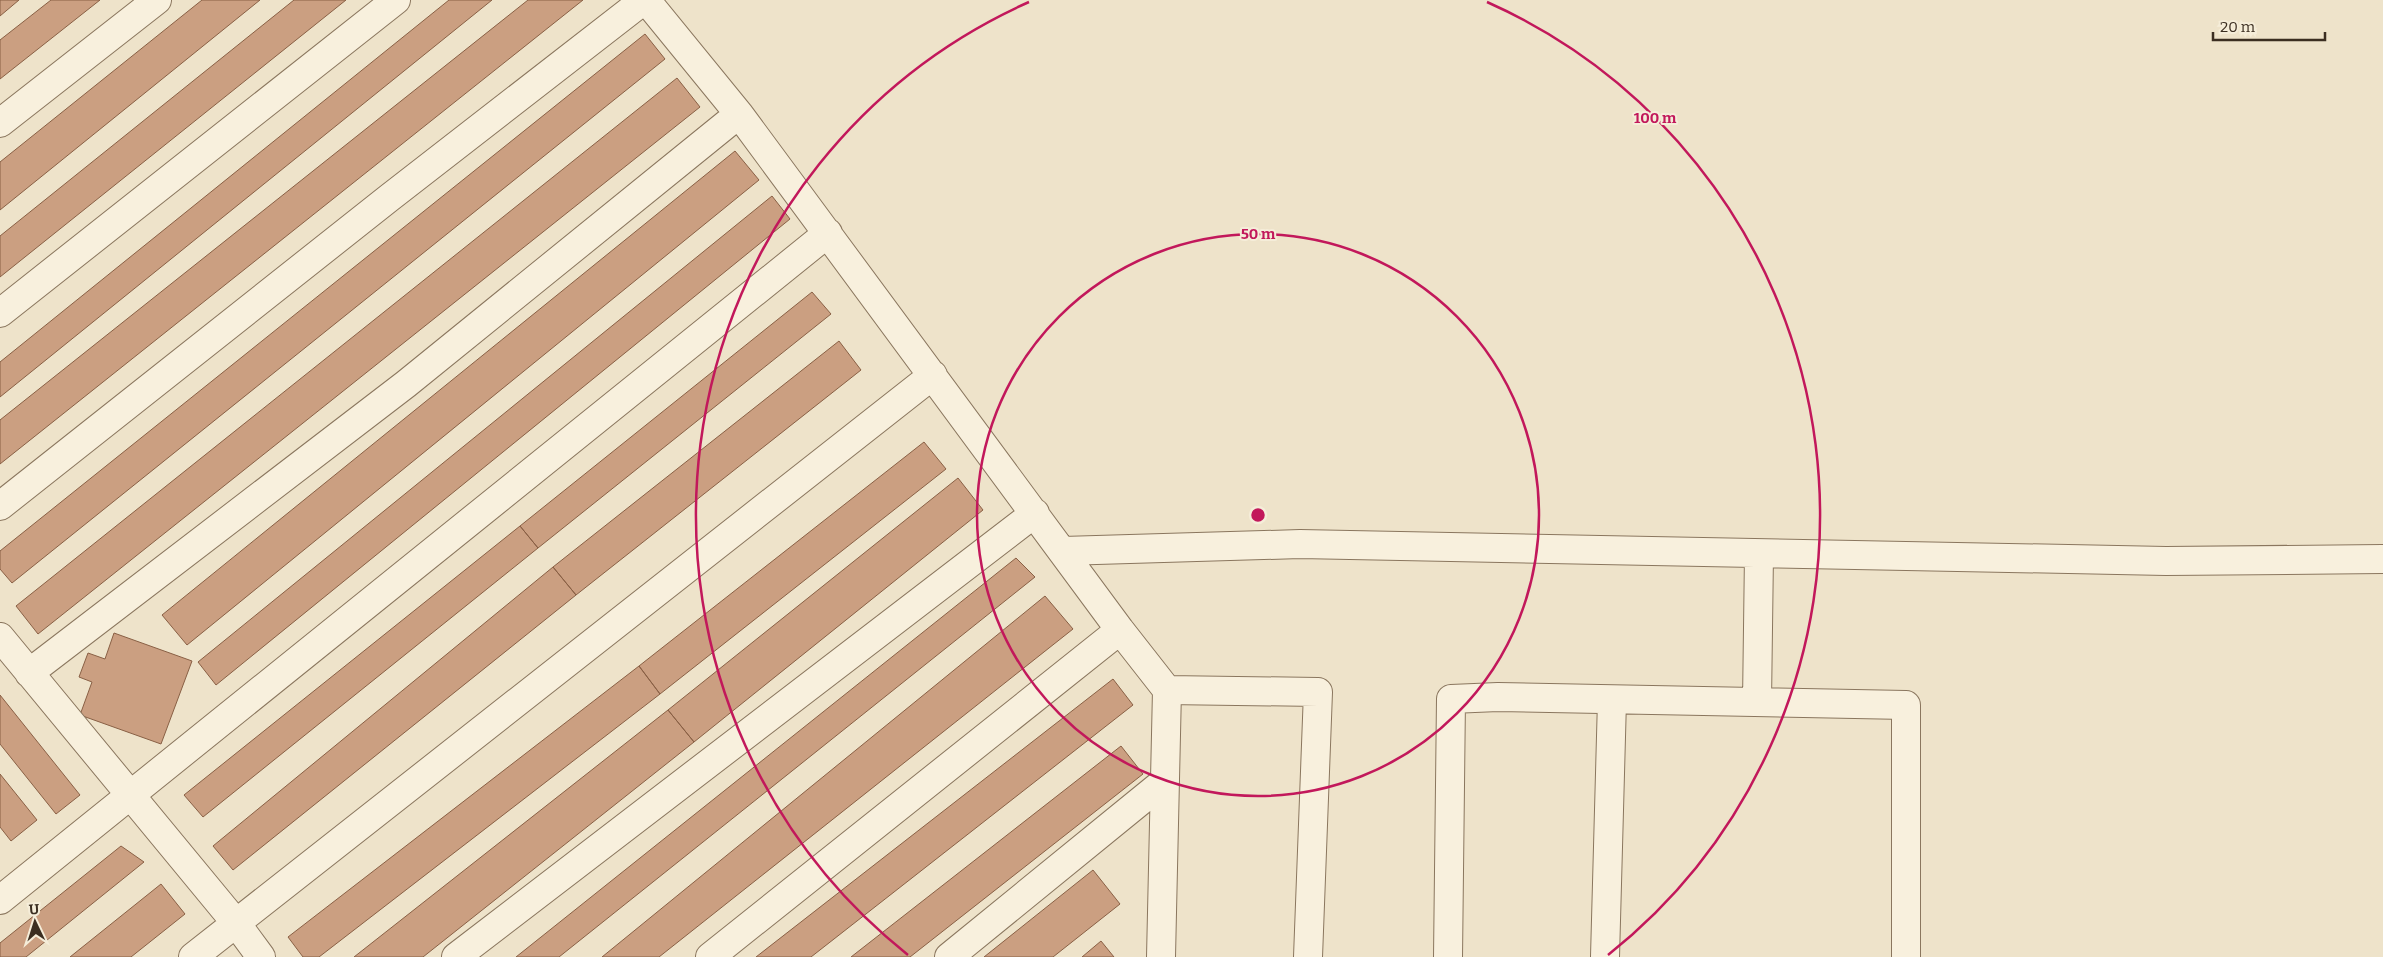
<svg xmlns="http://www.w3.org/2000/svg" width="2383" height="957" viewBox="0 0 2383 957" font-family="Bitter,serif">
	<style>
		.building { fill: #cb9f81; stroke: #896045 }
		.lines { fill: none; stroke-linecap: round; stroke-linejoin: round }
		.minor-casing { stroke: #8a765e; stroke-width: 30 }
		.minor { stroke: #f8f0dd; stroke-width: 28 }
		.ring { fill: none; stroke: #c2185b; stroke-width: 2.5 }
		.centre { fill: #c2185b; stroke: #f5edd9; stroke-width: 2.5 }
		.ring-label { font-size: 15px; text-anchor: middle; font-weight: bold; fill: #c2185b; stroke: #f5edd9; stroke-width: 4; stroke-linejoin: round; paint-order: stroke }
	</style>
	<rect width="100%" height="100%" fill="#eee3ca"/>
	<path class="building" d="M0,0H19L0,16Z
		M51,0H100L0,79V40Z
		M202,0H260L0,210V162Z
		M294,0H346L0,277V236Z
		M449,0H492L0,397V362Z
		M528,0H583L0,464V420Z
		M645,34L665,59L12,583L0,569V551Z
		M677,78L700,107L38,634L16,606Z
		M735,151L759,180L187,645L162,615Z
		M772,196L790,219L216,685L198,662Z
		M812,292L831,314L538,548L520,526Z
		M839,341L861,370L576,595L553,567Z
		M924,442L946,469L660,694L639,666Z
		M958,478L983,510L694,742L668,710Z
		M520,526L538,548L203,817L184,795Z
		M1016,558L1035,577L559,957H516Z
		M553,567L576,595L233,870L213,846Z
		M1045,596L1073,629L659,957H602Z
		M114,633L192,661L161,744L80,715L92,682L79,677L88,653L105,659Z
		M639,666L660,694L319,957H303L288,937Z
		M1113,679L1133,705L811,957H756Z
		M0,695L80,795L56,814L0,744Z
		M668,710L694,742L423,957H354Z
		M1121,746L1143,774L910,957H851Z
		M0,774L37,820L11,841L0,827Z
		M121,846L144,862L26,957H0V943Z
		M1093,870L1120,904L1053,957H984Z
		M161,884L185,914L131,957H70Z
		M1101,941L1114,957H1082Z"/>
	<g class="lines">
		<g class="minor-casing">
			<path id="minor" d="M646,0L739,114L1120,630L1167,690L1161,957
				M0,123L157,0
				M0,313L396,0
				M0,506L389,198L644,0
				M1063,551L1300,544L2166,561L2383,559
				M0,637L236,923L261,957
				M29,673L406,384L739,114
				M1167,690L1318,692L1308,957
				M1757,702L1759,554
				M0,900L828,233
				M193,957L933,375
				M456,957L1035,513
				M710,957L1120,630
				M949,957L1165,781
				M1448,957L1451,699L1498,697L1906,705V957
				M1605,957L1612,700"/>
		</g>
		<use href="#minor" class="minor"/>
	</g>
	<g class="ring">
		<circle cx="1258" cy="515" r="281"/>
		<path d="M908 955A562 562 0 0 1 1029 2M1487 2A562 562 0 0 1 1608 955"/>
	</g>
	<circle cx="1258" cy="515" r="8" class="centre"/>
	<g class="ring-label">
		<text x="1655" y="123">100 m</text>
		<text x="1258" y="239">50 m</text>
	</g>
	<g transform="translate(35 922) rotate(356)" stroke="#f5edd9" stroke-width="4" paint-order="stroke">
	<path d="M0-4L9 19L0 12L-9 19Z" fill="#3b2e21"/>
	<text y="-8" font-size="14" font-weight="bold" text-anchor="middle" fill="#3b2e21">U</text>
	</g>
	<path d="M2213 32v8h112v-8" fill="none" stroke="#3b2e21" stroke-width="2.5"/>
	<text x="2220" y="32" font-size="15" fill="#3b2e21" stroke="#f5edd9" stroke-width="4" paint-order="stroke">20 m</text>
</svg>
